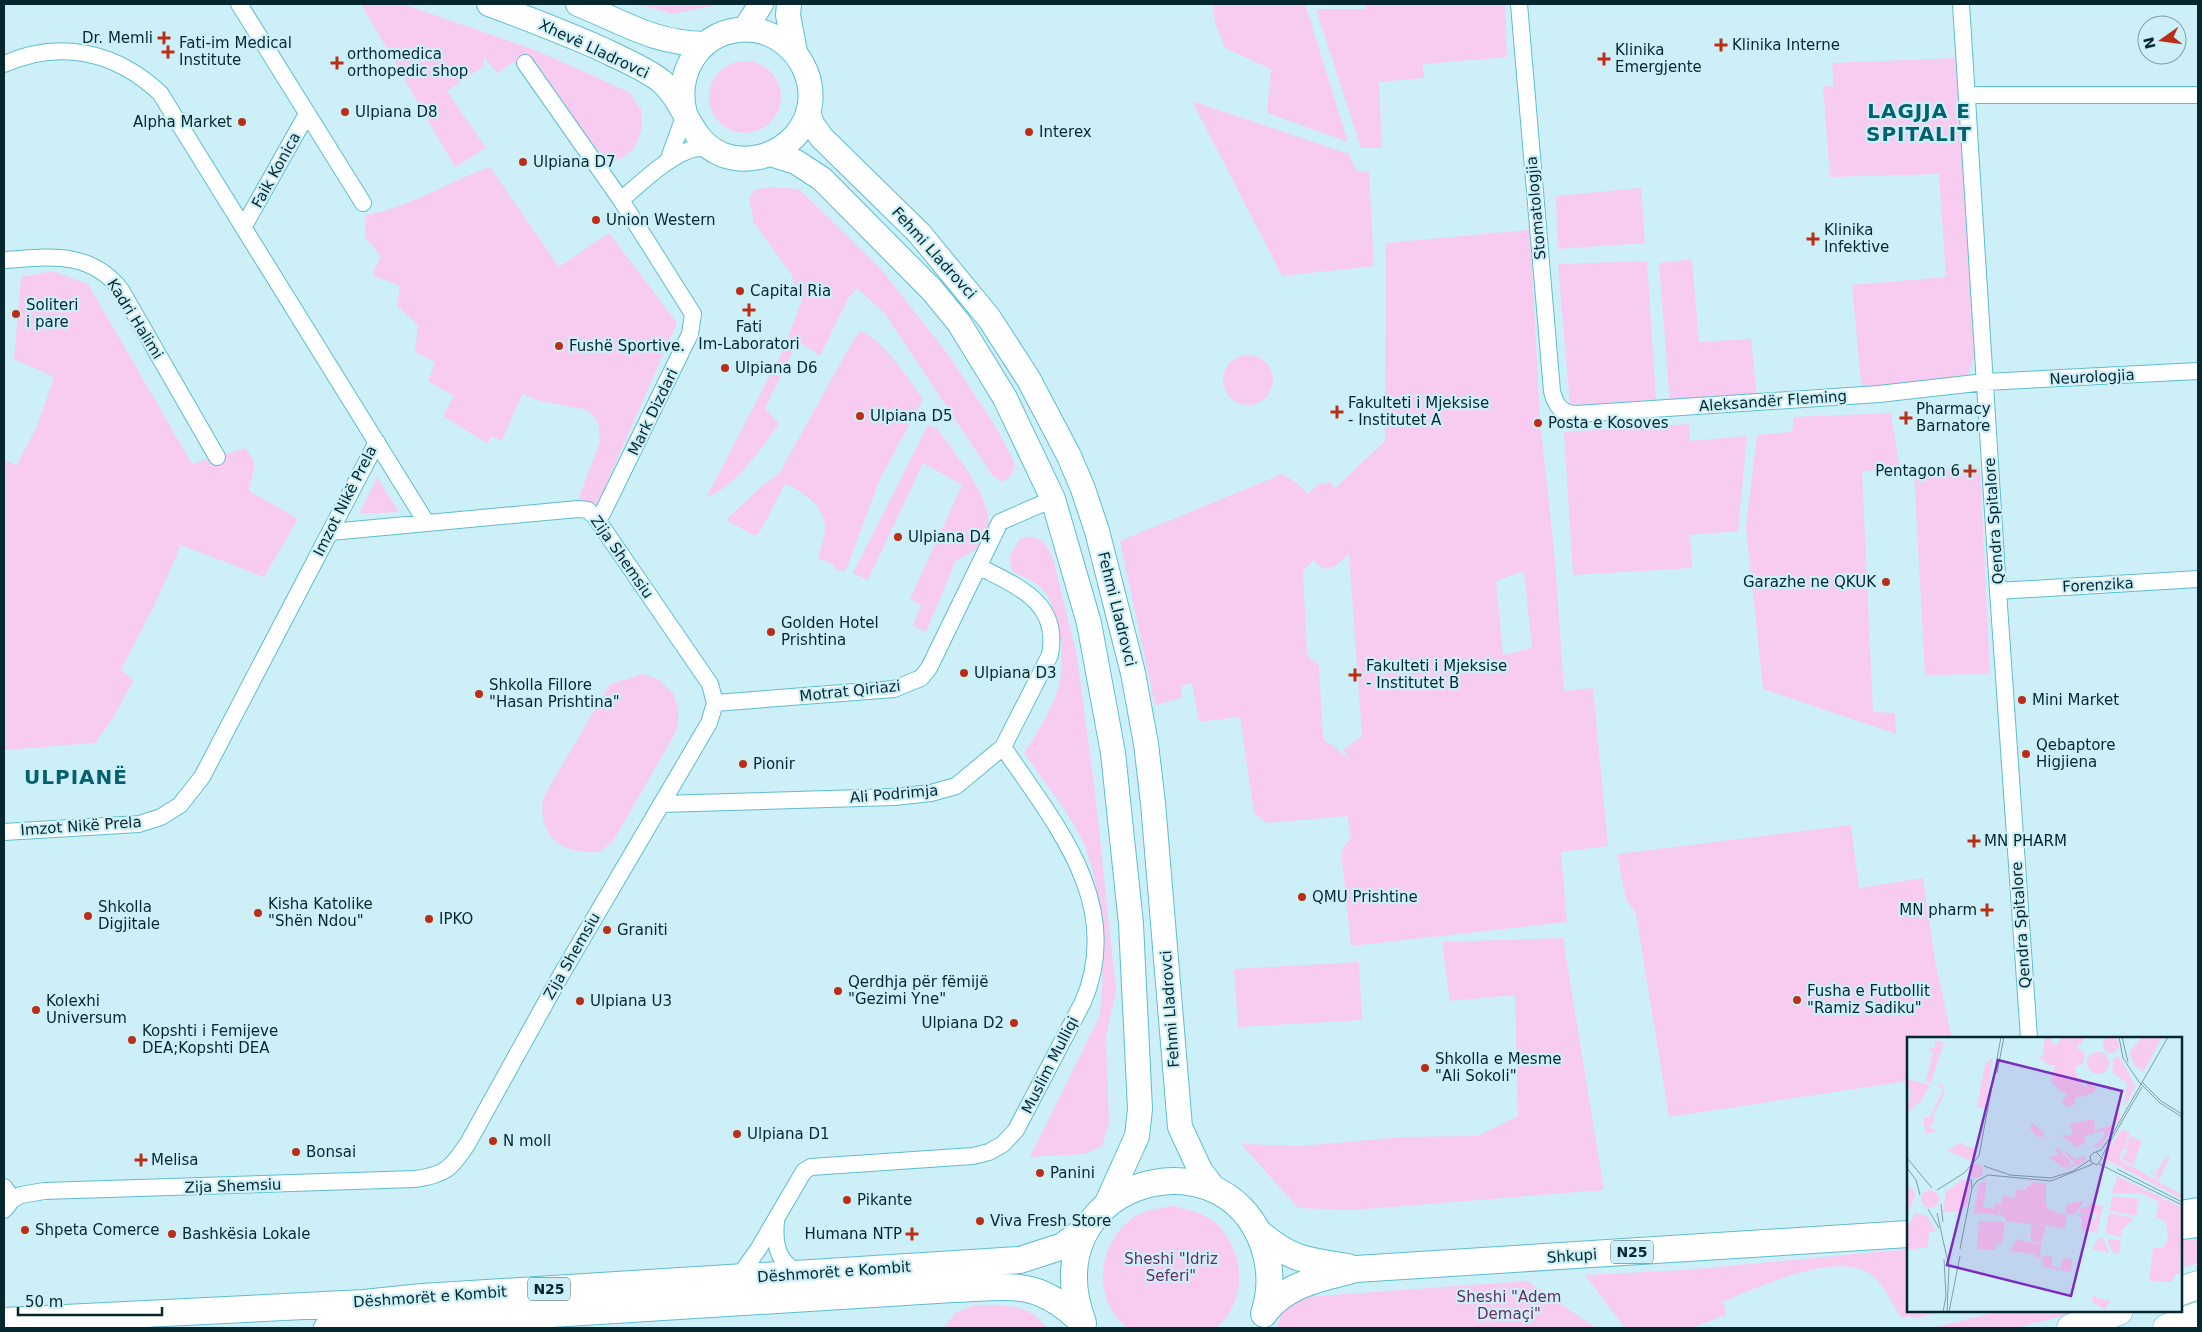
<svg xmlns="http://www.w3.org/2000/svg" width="2202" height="1332" viewBox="0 0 2202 1332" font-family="'DejaVu Sans',sans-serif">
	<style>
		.green { fill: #f8cbf0; fill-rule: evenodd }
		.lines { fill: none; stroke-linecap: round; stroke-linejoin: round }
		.street-casing { stroke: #5bbed1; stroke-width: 18 }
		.secondary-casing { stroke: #5bbed1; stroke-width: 26 }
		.primary-casing { stroke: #5bbed1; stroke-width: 28 }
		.highway-casing { stroke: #5bbed1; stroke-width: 29 }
		.street { stroke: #fff; stroke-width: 16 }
		.secondary { stroke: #fff; stroke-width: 24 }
		.primary { stroke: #fff; stroke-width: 26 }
		.highway { stroke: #fff; stroke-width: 28 }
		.poi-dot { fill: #ba2e15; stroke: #cdf0f8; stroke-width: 2 }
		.labels { text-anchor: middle; stroke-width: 4.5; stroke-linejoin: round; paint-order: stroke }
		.shield { fill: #cdf0f8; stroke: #42636a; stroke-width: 1 }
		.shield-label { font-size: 14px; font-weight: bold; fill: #06272d }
		.poi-label { font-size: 15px; fill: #06272d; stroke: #cdf0f8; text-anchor: start }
		.street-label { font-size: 15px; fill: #06272d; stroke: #cdf0f8 }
		.park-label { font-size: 15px; fill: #6d2b65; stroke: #cdf0f8 }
		.district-label { font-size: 20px; font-weight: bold; letter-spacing: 1px; fill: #05606e; stroke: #cdf0f8 }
		.inset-road { fill: none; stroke: #7da0a7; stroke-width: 1 }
		.view { fill: #7b2cbf; fill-opacity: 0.15; stroke: #7b2cbf; stroke-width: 2.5 }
		.inset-edge { fill: none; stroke: #06272d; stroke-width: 2.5 }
	</style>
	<rect width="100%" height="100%" fill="#cdf0f8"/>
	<path class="green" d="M361,4H402L535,50L629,92L641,109L642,127L635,148L622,158L612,161C588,147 551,90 533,65L521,72L513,62L497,73L483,56L484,66L447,91L486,148L455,167Z
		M638,4H715L713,6L673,14Z
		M1213,4H1305L1348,142L1267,113L1271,69L1225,48L1215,22Z
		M1366,4H1505L1507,57L1423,64L1424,78L1379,82L1382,148H1361L1316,9H1366Z
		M1957,58L1974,358L1968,374L1956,384L1862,393L1852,285L1946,277L1939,174L1830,177L1823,86L1834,87L1832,63Z
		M709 97a36 36 0 1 1 72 0a36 36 0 1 1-72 0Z
		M1192,101L1349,154L1357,172L1369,171L1374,266L1282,276Z
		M490,167L559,267L609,233L677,323L597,505L578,500L600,442L598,422L587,410L540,401L522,394L502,441L491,436L488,444L443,416L454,396L428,381L435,362L415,352L418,325L397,306L400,286L372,275L381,256L365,237L366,215C410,207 448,182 490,167Z
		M769,187L799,189L880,268L950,357L997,429L1015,464C1013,472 1011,479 1002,482L992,475L885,314L857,288L849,297L820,356L798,341L765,408L779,424C761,449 735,487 706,498L783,351L802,300L794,284L792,275L754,223L749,199L754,190Z
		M1641,188L1645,243L1558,249L1556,196Z
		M1530,230L1540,420L1555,560L1564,691L1593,688L1608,846L1561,852L1567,922L1351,946L1341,851L1350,840L1348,816L1267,823L1254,813L1240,717L1199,722L1192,683L1181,686L1182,698L1155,705L1120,541L1282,474L1297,483L1308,494L1317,485L1330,482L1335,488L1385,441L1386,243ZM1349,554L1362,736L1343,750L1351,760L1323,739L1319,666L1307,655L1303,571L1313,560L1324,569L1336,566ZM1524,571L1532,648L1503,655L1496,581Z
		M1692,259L1699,342L1751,339L1757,397L1670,403L1659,263Z
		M1647,261L1656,400L1570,405L1558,264Z
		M52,271L88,284L192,464L246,448L255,464L249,491L298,519L264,577L181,545L156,602L121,670L134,680L113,718L95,743L4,750V460L17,465L37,426L54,377L14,359L21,277Z
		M861,331C888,345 905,375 923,399L880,479L848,565L844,571L835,570L833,564L818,558C820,549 825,537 825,528C825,508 803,490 785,484L761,530L755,536L726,520L764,484L779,474L855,337Z
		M1223 380a25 25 0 1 1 50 0a25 25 0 1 1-50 0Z
		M1891,413L1900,469L1862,471L1873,712L1895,713L1896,734L1763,689L1746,527L1757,435L1792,432L1794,417Z
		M1689,424L1690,441L1747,436L1738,531L1690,535L1692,568L1573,575L1564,432Z
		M928,425L937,428C963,466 1027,534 956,560L926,632L913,626L921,605L910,599L962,485L923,463L868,580L853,573Z
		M1980,467L1990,674L1925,675L1914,472Z
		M377,477L399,512L359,514Z
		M1034,537L1044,542L1053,558L1077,657L1095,792L1116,991L1106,1036L1109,1124L1102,1146L1085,1154L1030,1157L1099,1017C1107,970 1103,879 1080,836C1065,807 1043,780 1024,753C1054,708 1072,675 1056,620C1052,608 1050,595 1039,586C1032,580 1021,576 1012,571L1009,556L1021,538Z
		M643,674L658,679L673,693L678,708V724L675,734L613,841L600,852C562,854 538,839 543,798L610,684Z
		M1851,825L1859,888L1923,878L1935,961L1952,1038H1908V1081L1669,1117L1636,914L1626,899L1617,854Z
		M1563,938L1604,1190L1353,1210L1298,1208L1241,1144L1301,1146L1402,1137L1478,1136L1518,1116L1515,995L1450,1001L1442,942Z
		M1359,962L1362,1020L1238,1027L1234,969Z
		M1174,1206C1189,1210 1204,1213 1216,1223C1245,1250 1249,1303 1215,1328H1127C1093,1300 1096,1248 1130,1220C1142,1210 1158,1208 1174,1206Z
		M2198,1239V1263L2181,1268V1240Z
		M1908,1249V1311H1944L1921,1317H1901C1893,1305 1884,1285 1873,1276C1838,1248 1759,1288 1723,1301L1726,1315L1691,1328H1625L1585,1275L1685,1270Z
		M1527,1281L1596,1328H1277L1282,1311L1305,1297Z
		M974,1305C1002,1306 1029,1302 1047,1328H944L955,1313Z
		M2000,1311H2084L2014,1328H1932Z"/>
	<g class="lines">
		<g class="street-casing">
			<path id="street" d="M239,4L363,203
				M1519,4L1552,391C1555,405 1562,414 1577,414L1879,394L1985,382L2198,371
				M1961,4L1998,591L2029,1038
				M525,63L621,200L693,314L690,334L602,514L596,518
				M4,64C61,39 116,52 160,93L426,522
				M1967,95H2198
				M668,161L685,114
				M621,200C640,184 672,152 697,148C702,148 708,149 713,150
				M244,226L307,114
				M4,260C49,257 90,250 121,290L217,457
				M1998,591L2198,579
				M715,703L894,689L921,678L929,668L1000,522L1053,499
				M661,804L895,797L931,793L956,786L1003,747L1050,655C1060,602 1018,587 980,567
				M4,832L139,824L161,817L180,805L202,777L377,442
				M4,1187L13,1199L4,1210
				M13,1199L21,1195L44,1191L415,1179C445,1175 451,1169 468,1143L561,975L709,723L715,703L710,684L596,518L588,510L578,509L331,532
				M776,1221C774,1244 777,1262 799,1273
				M2181,1231L2198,1229
				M738,1278L759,1248L804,1171L811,1167L973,1156L989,1152L1003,1144L1016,1130L1083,1002C1125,904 1055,824 1003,747"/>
		</g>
		<g class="secondary-casing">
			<path id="secondary" d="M489,4C529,19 569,34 608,52C626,61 646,69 661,81C687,103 688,141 723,155C749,164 777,156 795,136C834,92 794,23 738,30C696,35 675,76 685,114
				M578,4C625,23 653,43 705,44
				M789,4L788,15L795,52
				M745,29L761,4
				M808,112L812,124L822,138L919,233L989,318L1029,380L1069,456L1083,489L1097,531L1133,673L1146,744L1153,803L1180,1127L1200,1170L1215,1190
				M771,154L796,162L822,179L932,290L959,323L1005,398L1053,499L1089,623L1113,753L1131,924L1140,1109L1137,1136L1106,1205"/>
		</g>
		<g class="primary-casing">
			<path id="primary" d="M2181,1214L2198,1211
				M1258,1232C1292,1261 1306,1260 1348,1267
				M1265,1312C1287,1283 1323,1278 1356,1269L1908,1234
				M4,1321L364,1303L422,1297L1020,1260L1063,1246L1087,1228
				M1083,1323C1031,1184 1220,1127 1263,1244C1271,1267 1272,1290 1264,1314
				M327,1328L953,1289C1012,1287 1037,1278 1083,1323"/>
		</g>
		<g class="highway-casing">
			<path id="highway" d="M2181,1291L2198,1285
				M2071,1328L2119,1311
				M2167,1328L2198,1316"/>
		</g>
		<use href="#street" class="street"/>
		<use href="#secondary" class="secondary"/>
		<use href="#primary" class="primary"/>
		<use href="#highway" class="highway"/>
	</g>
	<g class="poi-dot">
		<path d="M161.5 30.5h5v5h5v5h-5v5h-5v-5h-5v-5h5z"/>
		<path d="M1718.5 37.5h5v5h5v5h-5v5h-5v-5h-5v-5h5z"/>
		<path d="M165.5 44.5h5v5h5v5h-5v5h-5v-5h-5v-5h5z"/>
		<path d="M1601.5 51.5h5v5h5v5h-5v5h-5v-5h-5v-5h5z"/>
		<path d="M334.5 55.5h5v5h5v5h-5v5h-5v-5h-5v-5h5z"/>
		<circle cx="345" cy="112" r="5"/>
		<circle cx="242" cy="122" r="5"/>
		<circle cx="1029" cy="132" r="5"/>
		<circle cx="523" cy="162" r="5"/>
		<circle cx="596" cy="220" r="5"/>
		<path d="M1810.5 231.5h5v5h5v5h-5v5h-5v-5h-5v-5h5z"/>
		<circle cx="740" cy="291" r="5"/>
		<path d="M746.5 302.5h5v5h5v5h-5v5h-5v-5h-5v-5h5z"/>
		<circle cx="16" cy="314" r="5"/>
		<circle cx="559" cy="346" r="5"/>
		<circle cx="725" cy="368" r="5"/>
		<path d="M1334.5 404.5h5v5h5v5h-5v5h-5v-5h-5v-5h5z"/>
		<circle cx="860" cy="416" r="5"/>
		<path d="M1903.5 410.5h5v5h5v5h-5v5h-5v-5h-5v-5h5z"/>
		<circle cx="1538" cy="423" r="5"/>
		<path d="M1967.5 463.5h5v5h5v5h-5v5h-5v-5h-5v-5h5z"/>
		<circle cx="898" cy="537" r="5"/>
		<circle cx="1886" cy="582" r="5"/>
		<circle cx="771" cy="632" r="5"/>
		<circle cx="964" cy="673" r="5"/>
		<path d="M1352.5 667.5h5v5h5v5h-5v5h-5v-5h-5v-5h5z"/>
		<circle cx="479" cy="694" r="5"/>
		<circle cx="2022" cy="700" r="5"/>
		<circle cx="2026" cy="754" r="5"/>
		<circle cx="743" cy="764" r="5"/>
		<path d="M1971.5 833.5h5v5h5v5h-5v5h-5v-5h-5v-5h5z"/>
		<circle cx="1302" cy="897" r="5"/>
		<path d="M1984.5 902.5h5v5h5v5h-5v5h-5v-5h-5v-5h5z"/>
		<circle cx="258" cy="913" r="5"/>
		<circle cx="88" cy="916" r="5"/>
		<circle cx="429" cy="919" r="5"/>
		<circle cx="607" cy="930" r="5"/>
		<circle cx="838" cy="991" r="5"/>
		<circle cx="1797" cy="1000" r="5"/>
		<circle cx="580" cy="1001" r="5"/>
		<circle cx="36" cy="1010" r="5"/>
		<circle cx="1014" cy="1023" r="5"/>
		<circle cx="132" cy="1040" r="5"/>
		<circle cx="1425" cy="1068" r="5"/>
		<circle cx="737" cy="1134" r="5"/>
		<circle cx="493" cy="1141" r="5"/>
		<circle cx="296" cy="1152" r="5"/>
		<path d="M138.5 1152.5h5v5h5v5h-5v5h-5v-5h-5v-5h5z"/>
		<circle cx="1040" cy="1173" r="5"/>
		<circle cx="847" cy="1200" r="5"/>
		<circle cx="980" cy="1221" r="5"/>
		<circle cx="25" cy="1230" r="5"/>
		<circle cx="172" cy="1234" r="5"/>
		<path d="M909.5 1226.5h5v5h5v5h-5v5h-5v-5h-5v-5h5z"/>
	</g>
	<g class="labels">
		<g class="shield">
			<rect x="1611" y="1240.5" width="42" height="23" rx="4"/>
			<rect x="528" y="1277.5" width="42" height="23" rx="4"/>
		</g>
		<g class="shield-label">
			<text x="1632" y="1257">N25</text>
			<text x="549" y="1294">N25</text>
		</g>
		<g class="poi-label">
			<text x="153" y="43" text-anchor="end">Dr. Memli</text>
			<text x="179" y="48">Fati-im Medical<tspan x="179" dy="17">Institute</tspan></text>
			<text x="1732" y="50">Klinika Interne</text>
			<text x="1615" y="55">Klinika<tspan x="1615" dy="17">Emergjente</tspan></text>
			<text x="347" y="59">orthomedica<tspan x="347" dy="17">orthopedic shop</tspan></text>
			<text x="355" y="117">Ulpiana D8</text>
			<text x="232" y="127" text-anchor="end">Alpha Market</text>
			<text x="1039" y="137">Interex</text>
			<text x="533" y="167">Ulpiana D7</text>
			<text x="606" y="225">Union Western</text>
			<text x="1824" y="235">Klinika<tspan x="1824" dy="17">Infektive</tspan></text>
			<text x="750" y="296">Capital Ria</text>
			<text x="26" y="310">Soliteri<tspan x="26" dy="17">i pare</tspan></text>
			<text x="749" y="332" text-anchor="middle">Fati<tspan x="749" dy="17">Im-Laboratori</tspan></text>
			<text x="569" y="351">Fushë Sportive.</text>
			<text x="735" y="373">Ulpiana D6</text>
			<text x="1348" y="408">Fakulteti i Mjeksise<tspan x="1348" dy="17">- Institutet A</tspan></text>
			<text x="1916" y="414">Pharmacy<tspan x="1916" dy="17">Barnatore</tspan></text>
			<text x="870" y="421">Ulpiana D5</text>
			<text x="1548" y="428">Posta e Kosoves</text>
			<text x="1960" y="476" text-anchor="end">Pentagon 6</text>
			<text x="908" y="542">Ulpiana D4</text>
			<text x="1876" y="587" text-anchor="end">Garazhe ne QKUK</text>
			<text x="781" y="628">Golden Hotel<tspan x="781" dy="17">Prishtina</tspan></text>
			<text x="1366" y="671">Fakulteti i Mjeksise<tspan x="1366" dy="17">- Institutet B</tspan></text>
			<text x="974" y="678">Ulpiana D3</text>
			<text x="489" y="690">Shkolla Fillore<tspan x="489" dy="17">"Hasan Prishtina"</tspan></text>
			<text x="2032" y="705">Mini Market</text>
			<text x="2036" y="750">Qebaptore<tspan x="2036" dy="17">Higjiena</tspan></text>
			<text x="753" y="769">Pionir</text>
			<text x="1984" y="846">MN PHARM</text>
			<text x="1312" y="902">QMU Prishtine</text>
			<text x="268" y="909">Kisha Katolike<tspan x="268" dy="17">"Shën Ndou"</tspan></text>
			<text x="98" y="912">Shkolla<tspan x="98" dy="17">Digjitale</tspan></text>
			<text x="1977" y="915" text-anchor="end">MN pharm</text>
			<text x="439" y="924">IPKO</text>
			<text x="617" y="935">Graniti</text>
			<text x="848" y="987">Qerdhja për fëmijë<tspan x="848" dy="17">"Gezimi Yne"</tspan></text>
			<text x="1807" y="996">Fusha e Futbollit<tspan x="1807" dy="17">"Ramiz Sadiku"</tspan></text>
			<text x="46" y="1006">Kolexhi<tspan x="46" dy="17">Universum</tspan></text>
			<text x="590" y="1006">Ulpiana U3</text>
			<text x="1004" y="1028" text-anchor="end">Ulpiana D2</text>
			<text x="142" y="1036">Kopshti i Femijeve<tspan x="142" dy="17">DEA;Kopshti DEA</tspan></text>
			<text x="1435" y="1064">Shkolla e Mesme<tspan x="1435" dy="17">"Ali Sokoli"</tspan></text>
			<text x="747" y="1139">Ulpiana D1</text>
			<text x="503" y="1146">N moll</text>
			<text x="306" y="1157">Bonsai</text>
			<text x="151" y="1165">Melisa</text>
			<text x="1050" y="1178">Panini</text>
			<text x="857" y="1205">Pikante</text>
			<text x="990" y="1226">Viva Fresh Store</text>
			<text x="35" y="1235">Shpeta Comerce</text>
			<text x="182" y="1239">Bashkësia Lokale</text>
			<text x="902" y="1239" text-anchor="end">Humana NTP</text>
		</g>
		<g class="street-label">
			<text transform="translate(594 49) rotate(25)" y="5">Xhevë Lladrovci</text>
			<text transform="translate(276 170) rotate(-61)" y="5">Faik Konica</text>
			<text transform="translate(1536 208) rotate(-95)" y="5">Stomatologjia</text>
			<text transform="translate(934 253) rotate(48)" y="5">Fehmi Lladrovci</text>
			<text transform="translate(135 319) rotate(58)" y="5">Kadri Halimi</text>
			<text transform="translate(2092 377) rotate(-3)" y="5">Neurologjia</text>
			<text transform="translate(1773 401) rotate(-4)" y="5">Aleksandër Fleming</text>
			<text transform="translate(653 412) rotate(-64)" y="5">Mark Dizdari</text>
			<text transform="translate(345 501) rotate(-63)" y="5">Imzot Nikë Prela</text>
			<text transform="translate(1994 521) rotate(-94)" y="5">Qendra Spitalore</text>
			<text transform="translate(622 557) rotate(55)" y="5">Zija Shemsiu</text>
			<text transform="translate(2098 585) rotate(-3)" y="5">Forenzika</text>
			<text transform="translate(1117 609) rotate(76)" y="5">Fehmi Lladrovci</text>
			<text transform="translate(850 691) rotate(-6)" y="5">Motrat Qiriazi</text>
			<text transform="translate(894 794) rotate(-5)" y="5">Ali Podrimja</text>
			<text transform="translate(81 826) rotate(-4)" y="5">Imzot Nikë Prela</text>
			<text transform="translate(2021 925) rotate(-94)" y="5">Qendra Spitalore</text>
			<text transform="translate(572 956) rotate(-60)" y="5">Zija Shemsiu</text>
			<text transform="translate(1170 1009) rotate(-94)" y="5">Fehmi Lladrovci</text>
			<text transform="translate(1050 1065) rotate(-63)" y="5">Muslim Mulliqi</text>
			<text transform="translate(233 1186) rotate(-2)" y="5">Zija Shemsiu</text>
			<text transform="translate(1572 1256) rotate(-4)" y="5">Shkupi</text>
			<text transform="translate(834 1272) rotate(-4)" y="5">Dëshmorët e Kombit</text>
			<text transform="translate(430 1297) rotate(-4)" y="5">Dëshmorët e Kombit</text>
		</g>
		<g class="park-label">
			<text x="1171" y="1264">Sheshi "Idriz<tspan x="1171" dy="17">Seferi"</tspan></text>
			<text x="1509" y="1302">Sheshi "Adem<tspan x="1509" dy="17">Demaçi"</tspan></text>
		</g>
		<g class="district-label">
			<text x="1919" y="118">LAGJJA E<tspan x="1919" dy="23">SPITALIT</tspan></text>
			<text x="76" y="784">ULPIANË</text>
		</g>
	</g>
	<g transform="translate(1907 1037)">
		<rect width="275" height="275" fill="#cdf0f8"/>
		<path d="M196 8a8 8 0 1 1 16 0a8 8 0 1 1-16 0ZM138,0H143L146,8L152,6L153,0H179L170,11L178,17L176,27L168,29L170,41L175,40L172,45L179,50L181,47L189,50L187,56L168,61V67L160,70L155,65L160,58L144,46L148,28H141L131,20L136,19ZM235,0H255L236,35L228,29L222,16ZM28,3L37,5L24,46L19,43L26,15L22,14L23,10L28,11ZM180 26a11 11 0 1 1 22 0a11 11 0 1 1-22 0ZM86,20L78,72L70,70L78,27ZM213,20L228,49L217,72L220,46L205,35L207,21ZM0,42L23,48L14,64L0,75L4,53L0,52ZM31,47L36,49L38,56L27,76V86L22,89L30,94L19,97L16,81H22L36,53ZM214,76L213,81L192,111L187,110L198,98L196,94L190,96L189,93L208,87V78ZM181,83H187L188,96L177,100L179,106L169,110L154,98L163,99L166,94L162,89L166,86ZM125,86L137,95V100H131L123,92ZM215,92L223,96L212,122L275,158V162L200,123L198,117ZM224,99L235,104L226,128L214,121L221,114L217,111ZM55,105L57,109L69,111V120L62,123L40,114ZM152,109L168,122L179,119V124L148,138L168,127ZM150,110L164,126L163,128L157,131L142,120L151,117L148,112ZM259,120H263L252,143L248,141L249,136L245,139L244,136H248ZM62 134a7 7 0 1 1 14 0a7 7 0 1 1-14 0ZM210,139L275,170L273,237H268L266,245L242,244L246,211H256L261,202L259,185L249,180L252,165L236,157L205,156ZM56,142L64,146L60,167L54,173L36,176L39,155ZM80,143L76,170L87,172L88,166L94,167L96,158L108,161L109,153H119L120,149H124L123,145L139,146V168L142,173L160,178L158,191L99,184V180L93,179L94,169L91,178L67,176L72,147ZM0,151H6L8,159L0,178ZM14 162a9 9 0 1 1 18 0a9 9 0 1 1-18 0ZM205,159L232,162L229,179L203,174ZM178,163L167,178L158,176L160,167ZM182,167L196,168L190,196L183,195L185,182H188L191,176L171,177L175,170L179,171ZM8,176L20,179L29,194L22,195L21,210L0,213L1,189ZM202,176L227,181L215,193L214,200L198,196ZM184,177L181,195L175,193V181L170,178ZM72,184L98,185L95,207H89V213L70,212ZM125,187L139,190L134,207L125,204L123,199ZM192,201L197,202L202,216L185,212ZM110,202L134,208L133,221L127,220L128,217L103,214ZM200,202L214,203L212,217L205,215ZM135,219L146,220L144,229L154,231L156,221L165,222L164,235L136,230ZM186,256L190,261L203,263L198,273L185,265Z" fill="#f8cbf0"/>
		<path class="inset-road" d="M212,0L216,21L232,45L253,66L275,80M215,0L221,25M90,36L97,0M235,45L254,64L275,77M189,115L195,121L190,128L184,125L183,119L186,116L194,113L205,98L261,0M195,119L235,50M0,121L25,151M192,127L275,168M77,129L103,138L144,141L166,134L183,123M0,131L9,143L13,158M210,132L275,165M65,151L70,144L81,138L144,144L186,127M30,153L57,136L72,119L94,0M34,167L36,185M21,172L32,191M30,176L42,230L40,275M53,212L65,151L64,142M37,222L39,259M36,275L39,259M42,275L53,219"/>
		<path class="view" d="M91,23L215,54L164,259L40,228Z"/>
		<rect width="275" height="275" class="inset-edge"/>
	</g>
	<rect width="2202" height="1332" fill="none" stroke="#06272d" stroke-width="10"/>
	<g transform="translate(2162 40) rotate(256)"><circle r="24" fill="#cdf0f8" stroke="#7da0a7"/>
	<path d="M0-4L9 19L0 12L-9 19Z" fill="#ba2e15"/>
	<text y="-8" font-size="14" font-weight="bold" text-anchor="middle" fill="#06272d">N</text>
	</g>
	<path d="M18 1307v8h144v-8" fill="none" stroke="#06272d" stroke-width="2.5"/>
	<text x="25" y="1307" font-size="15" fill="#06272d" stroke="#cdf0f8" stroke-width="4" paint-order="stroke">50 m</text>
</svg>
